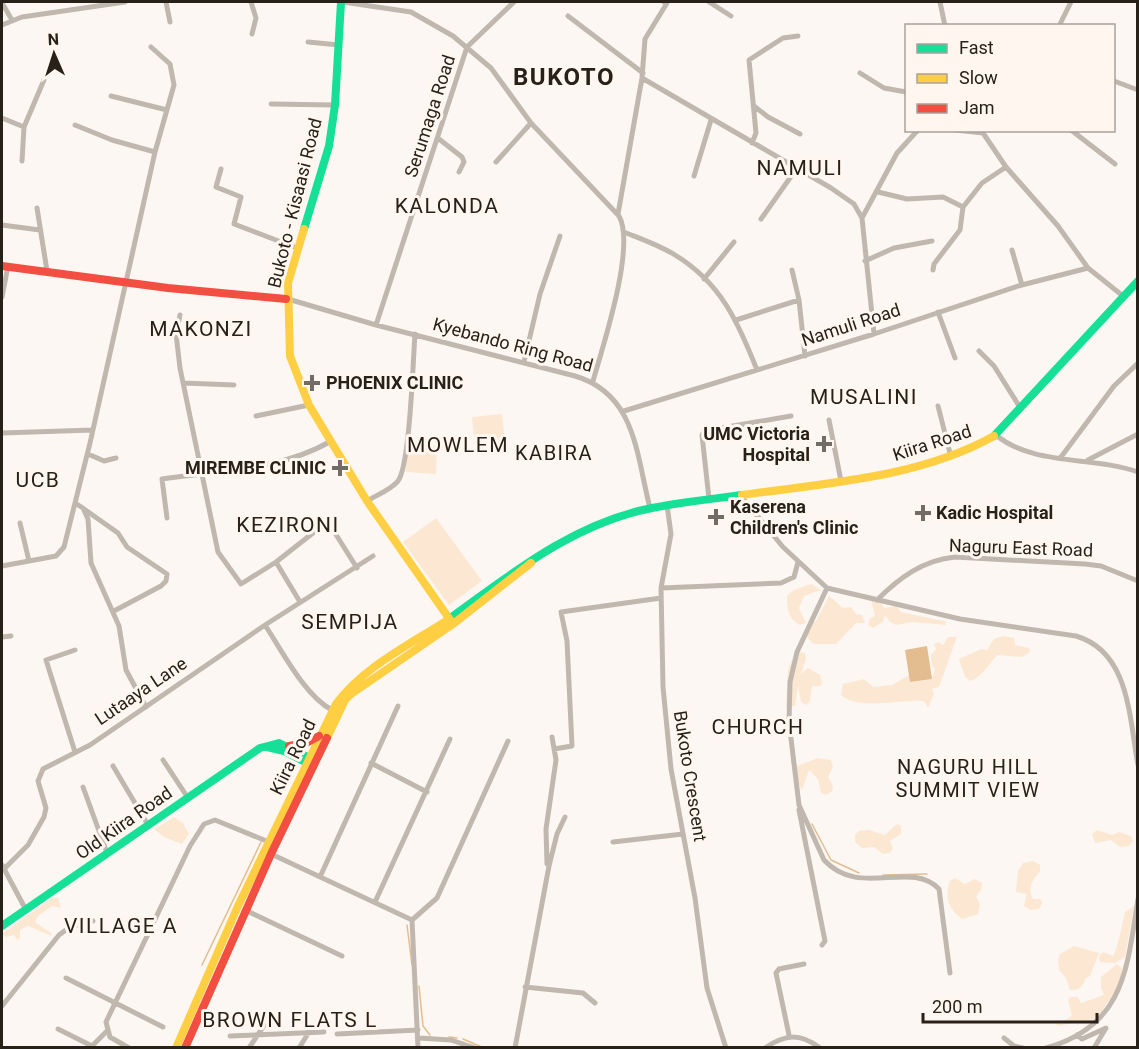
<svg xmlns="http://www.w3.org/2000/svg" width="1139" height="1049" viewBox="0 0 1139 1049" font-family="Roboto,sans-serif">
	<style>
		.green { fill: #fce8d2 }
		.water { fill: #e3bd90 }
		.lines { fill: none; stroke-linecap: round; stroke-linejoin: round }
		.stream { stroke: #e3bd90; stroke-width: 1.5 }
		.street { stroke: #c0b8af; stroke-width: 5 }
		.fast { stroke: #16e098; stroke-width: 8 }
		.slow { stroke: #ffcf43; stroke-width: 8 }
		.jam { stroke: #f24e42; stroke-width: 8 }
		.poi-dot { fill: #726c66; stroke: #fff7ef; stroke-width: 2 }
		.labels { text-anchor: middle; stroke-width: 6; stroke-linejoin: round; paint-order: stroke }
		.street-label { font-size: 18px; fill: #28211a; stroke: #fff7ef }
		.poi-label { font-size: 18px; font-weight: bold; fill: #28211a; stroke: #fff7ef; text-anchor: start }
		.neighbourhood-label { font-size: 20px; letter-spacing: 1.5px; fill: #28211a; stroke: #fff7ef }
		.quarter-label { font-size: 21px; letter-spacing: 1.5px; fill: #28211a; stroke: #fff7ef }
		.district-label { font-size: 24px; font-weight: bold; letter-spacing: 1.5px; fill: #28211a; stroke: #fff7ef }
	</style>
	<rect width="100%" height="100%" fill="#fcf7f2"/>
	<path class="green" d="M502,414L505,442L475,445L472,417Z
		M407,444L437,446L436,474L406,472Z
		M436,518L482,581L449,605L403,542Z
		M811,584L821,590L804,596L799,608L806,623L800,625C788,619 787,609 787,596L794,590Z
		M829,596L843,608L851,607L856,614L862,615L865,623H856L836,644H813L807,637L808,626L816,621Z
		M871,600L881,602L884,608L896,606L901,612C917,615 930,619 945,621L946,625L913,622L896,625L890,622L885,615L883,622L873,628L868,625L870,618L875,616Z
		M1003,636L1014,638L1015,645L1029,648L1030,652L1022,657L997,655C989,664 981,678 970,681L965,677L959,659L981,649L987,650L994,639Z
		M948,637H957L939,687L932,689L934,694L928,708L924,701C902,699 858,711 841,695L843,684L864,679L873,687L892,685L909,675L911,682L932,679L935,669L932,666L931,655L936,649L934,644L939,642L943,645Z
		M801,652L805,653L806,659L801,674L808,668L820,675L822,683L820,686H812L810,701L806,705L801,702L798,686L795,706L786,707L788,670L792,660Z
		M818,758L831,760L833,767L828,777L833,786L832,791L826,795L821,793L818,779L809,770L802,790L797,781V766Z
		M174,817L183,823L189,834L182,844L164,837L154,829Z
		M897,824L901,826V834L890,841L893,848L890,853L883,854L874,847L862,848L855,842V835L859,831L869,830L885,835Z
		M1097,830L1112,835L1119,832L1131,836L1133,841L1129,846L1120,847L1111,840L1095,843L1092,834Z
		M1033,861L1040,865V872C1032,880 1027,888 1033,899H1041L1042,903L1039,909L1030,910L1024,906L1027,894L1016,892L1018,871L1023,863Z
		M955,878L965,884L975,879L982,883L981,890L976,896L980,904L978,914L962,919C949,910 944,897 950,881Z
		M52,898H58L61,908L52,906L38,916L35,922L51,933L52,936L28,926L20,930V938L17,940L14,935L6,937L2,934Z
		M1134,906L1125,957L1115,963L1100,962L1099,956L1103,952L1113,956C1117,951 1123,921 1125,912Z
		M1074,946L1099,953L1090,976L1086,978C1083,986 1079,991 1070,990L1066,978L1059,970L1058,960L1060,954Z
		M1117,964L1122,968L1121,976L1111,1002H1107L1102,1012L1088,1024L1082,1021L1058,1026L1056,1024L1069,1018L1072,1015L1068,1000L1070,997H1078L1081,1003L1104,995L1101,988V977Z"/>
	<path class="water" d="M927,646L932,679L910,682L905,650Z"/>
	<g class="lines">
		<path class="stream" d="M812,824L831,860L859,873
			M883,875L927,874
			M407,925L412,965
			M202,965L261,842
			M419,986L423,1026L430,1035
			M449,1037L457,1038
			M463,1039L484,1048"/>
		<path class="street" d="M166,2L170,22
			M251,2L256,18L252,34
			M343,2L411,12L453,36L491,68L531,123L619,216C636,246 603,346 593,381
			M709,2L731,16
			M940,2L945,26
			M2,3L12,20
			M568,16L643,73
			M2,25L22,17L125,2
			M1059,26L1071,2
			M308,42L339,45
			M860,73L884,88L906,92
			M642,78L831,188L854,204L862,218L874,334
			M1114,81L1138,90
			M111,96L167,110
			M271,104L335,105
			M754,106L768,117L800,134
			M2,118L24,127
			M75,125L112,140L155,152
			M955,130L983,133
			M981,130L1006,167L1058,226L1088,268L1123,296
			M1071,130L1115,164
			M439,139L462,157L464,162L459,172
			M752,143L756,133L749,60L783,38L798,36
			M22,161L24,127L44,80
			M496,162L531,123
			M221,169L216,187L241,197L234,224L297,248
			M694,176L711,120
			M878,192L907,199L943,197L963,207L982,183L1006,167
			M37,208L47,271
			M618,214L642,78L645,39L667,3L664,2
			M862,218L897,153L918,130
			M761,219L797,168
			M2,225L40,230
			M624,232C641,239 659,245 675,255C721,283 738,322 757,370
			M1012,250L1022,285
			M865,261L894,248L932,241
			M792,270L799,300L805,356
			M933,270L934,264L960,230L963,207
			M704,279L734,242
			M2,297L8,266
			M288,299L376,325L575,376C636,394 636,454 650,508
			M938,312L955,358
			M180,315L176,334L180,368L218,552L241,584L276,562L300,602
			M736,320L799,300
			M376,325L467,47L514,2
			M979,351L994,366L1021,409
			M524,362L540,294L560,236
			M183,383L234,385
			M938,406L951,457
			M624,411L874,334L1018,286L1088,268
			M256,416L309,405
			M829,420L841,481
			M2,433L93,430
			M996,435C1033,466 1093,456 1138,472
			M88,454L104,461L116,458
			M1061,457L1114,386L1138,363
			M1088,460L1138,434
			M740,495L783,547L827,588L960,619L1076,636C1130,652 1129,718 1138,765
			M709,499L702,435L704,431L791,416
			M367,501C377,495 392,489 398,481C410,466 413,359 415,334
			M75,503L83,508L88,519L91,563L119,626L126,670L146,707
			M667,505L671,534L661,588L663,687L671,769L695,898L707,988L726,1048
			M84,509L118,533L127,547L167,574L166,581L161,586L114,611
			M167,518L162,479C218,471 282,470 331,441
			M20,523L29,561
			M335,533L357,568
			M276,562L313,533
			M2,566L56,556L64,547L90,443L155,152L174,85L170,64L151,47
			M661,588L781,583L794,577L798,562
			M827,588L797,652L790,682L789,722L799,805L824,860C860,899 910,859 939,889L950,973
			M877,600C899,578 923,560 955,557L1085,564L1101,566L1138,581
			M265,625C282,651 305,696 332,710
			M2,637L11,636
			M554,749L572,746L567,641L561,612L661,598
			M75,752L46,660L75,650
			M163,760L188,798
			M371,763L427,792
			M113,766L148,825
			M83,787L107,853
			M799,810L825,941L822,945
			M613,842L683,834
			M269,853L412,920
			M547,864L546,829L556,760L552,737
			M2,865L26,910
			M4,869L28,845L44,817L46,808L38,781L43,769L90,745L265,625L373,556
			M320,877L398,706
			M375,902L450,739
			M245,910L342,956
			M66,978L163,1027
			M525,987L583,993L595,1003
			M2,1006L59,935L70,927L93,921
			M58,1029L92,1046L107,1031
			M337,1034L418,1030
			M789,1035L776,973L779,969L804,964
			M1077,1035L1082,1039L1106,1028L1094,1048
			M230,1036L324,1032
			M419,1038L451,1040L475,1048
			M1004,1038L1014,1046L1023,1048
			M129,1048L110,1037L106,1022L190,846L204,824L215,820L269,842
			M249,1048L265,1024
			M299,1048L309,1032
			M418,1048L412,920L437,898L508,741
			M515,1048L549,866L557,834L565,817
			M765,1048C785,1034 800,1033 820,1048
			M1046,1048C1125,1026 1127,968 1138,899"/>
		<path class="fast" d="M304,229L329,146L335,105L341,2
			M994,436L1138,281
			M449,619C511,574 574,523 652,508C682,502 712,499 742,495
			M267,747L284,751L311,765
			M2,926L260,748L279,743L312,759"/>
		<path class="slow" d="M304,229L288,283L290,356L309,405L367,501L453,624
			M742,495C826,483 919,478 994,436
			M327,738L345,700L351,694L453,624L531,563
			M176,1048L238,906L336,704C363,667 411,644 449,619"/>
		<path class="jam" d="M2,266L168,288L286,299
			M289,746L306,743L319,736
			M185,1048L271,854L327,738"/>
	</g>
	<g class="poi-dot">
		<path d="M309 374h6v6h6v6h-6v6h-6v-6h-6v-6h6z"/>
		<path d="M821 435h6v6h6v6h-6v6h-6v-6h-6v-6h6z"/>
		<path d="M337 459h6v6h6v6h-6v6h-6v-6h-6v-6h6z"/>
		<path d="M920 504h6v6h6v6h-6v6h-6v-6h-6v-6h6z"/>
		<path d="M713 508h6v6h6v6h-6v6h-6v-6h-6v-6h6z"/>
	</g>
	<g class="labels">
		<g class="street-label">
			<text transform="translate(430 116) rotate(-72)" y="6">Serumaga Road</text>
			<text transform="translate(295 203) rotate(-76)" y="6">Bukoto - Kisaasi Road</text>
			<text transform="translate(851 325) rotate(-18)" y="6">Namuli Road</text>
			<text transform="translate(513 345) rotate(15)" y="6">Kyebando Ring Road</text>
			<text transform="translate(932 443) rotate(-18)" y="6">Kiira Road</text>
			<text transform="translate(1021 548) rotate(2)" y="6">Naguru East Road</text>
			<text transform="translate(141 691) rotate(-34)" y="6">Lutaaya Lane</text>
			<text transform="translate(293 757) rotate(-64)" y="6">Kiira Road</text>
			<text transform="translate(690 776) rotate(81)" y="6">Bukoto Crescent</text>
			<text transform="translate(124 823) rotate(-35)" y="6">Old Kiira Road</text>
		</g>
		<g class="poi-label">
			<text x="326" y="389">PHOENIX CLINIC</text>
			<text x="810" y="440" text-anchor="end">UMC Victoria<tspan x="810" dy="21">Hospital</tspan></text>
			<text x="326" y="474" text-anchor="end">MIREMBE CLINIC</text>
			<text x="730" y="513">Kaserena<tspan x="730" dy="21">Children's Clinic</tspan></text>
			<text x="936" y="519">Kadic Hospital</text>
		</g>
		<g class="neighbourhood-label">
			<text x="554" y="460">KABIRA</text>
			<text x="968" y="774">NAGURU HILL<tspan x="968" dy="23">SUMMIT VIEW</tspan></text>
		</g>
		<g class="quarter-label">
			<text x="800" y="175">NAMULI</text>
			<text x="447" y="213">KALONDA</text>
			<text x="201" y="336">MAKONZI</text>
			<text x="864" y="404">MUSALINI</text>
			<text x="458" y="452">MOWLEM</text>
			<text x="38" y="487">UCB</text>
			<text x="288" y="532">KEZIRONI</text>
			<text x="350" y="629">SEMPIJA</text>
			<text x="758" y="734">CHURCH</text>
			<text x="121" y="933">VILLAGE A</text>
			<text x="290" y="1027">BROWN FLATS L</text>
		</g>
		<g class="district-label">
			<text x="564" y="85">BUKOTO</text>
		</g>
	</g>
	<rect width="1139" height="1049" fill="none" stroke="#28211a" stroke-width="6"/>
	<rect x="905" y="24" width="210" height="108" fill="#fff7ef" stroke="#a9a19a" stroke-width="1.5"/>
	<rect x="917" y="44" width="30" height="9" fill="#16e098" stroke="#a9a19a" stroke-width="1.5"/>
	<text x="959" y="54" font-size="18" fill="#28211a">Fast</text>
	<rect x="917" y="74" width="30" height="9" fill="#ffcf43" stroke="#a9a19a" stroke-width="1.5"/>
	<text x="959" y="84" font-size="18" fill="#28211a">Slow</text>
	<rect x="917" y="104" width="30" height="9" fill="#f24e42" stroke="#a9a19a" stroke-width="1.5"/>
	<text x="959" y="114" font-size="18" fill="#28211a">Jam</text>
	<g transform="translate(54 54) rotate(357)" stroke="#fff7ef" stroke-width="4.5" paint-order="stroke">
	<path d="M0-4.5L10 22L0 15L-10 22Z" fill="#28211a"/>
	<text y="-9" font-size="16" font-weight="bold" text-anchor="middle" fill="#28211a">N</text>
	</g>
	<path d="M923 1013v9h174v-9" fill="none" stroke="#28211a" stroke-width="3"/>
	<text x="932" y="1013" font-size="18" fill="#28211a" stroke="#fff7ef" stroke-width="4.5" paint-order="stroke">200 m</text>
</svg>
